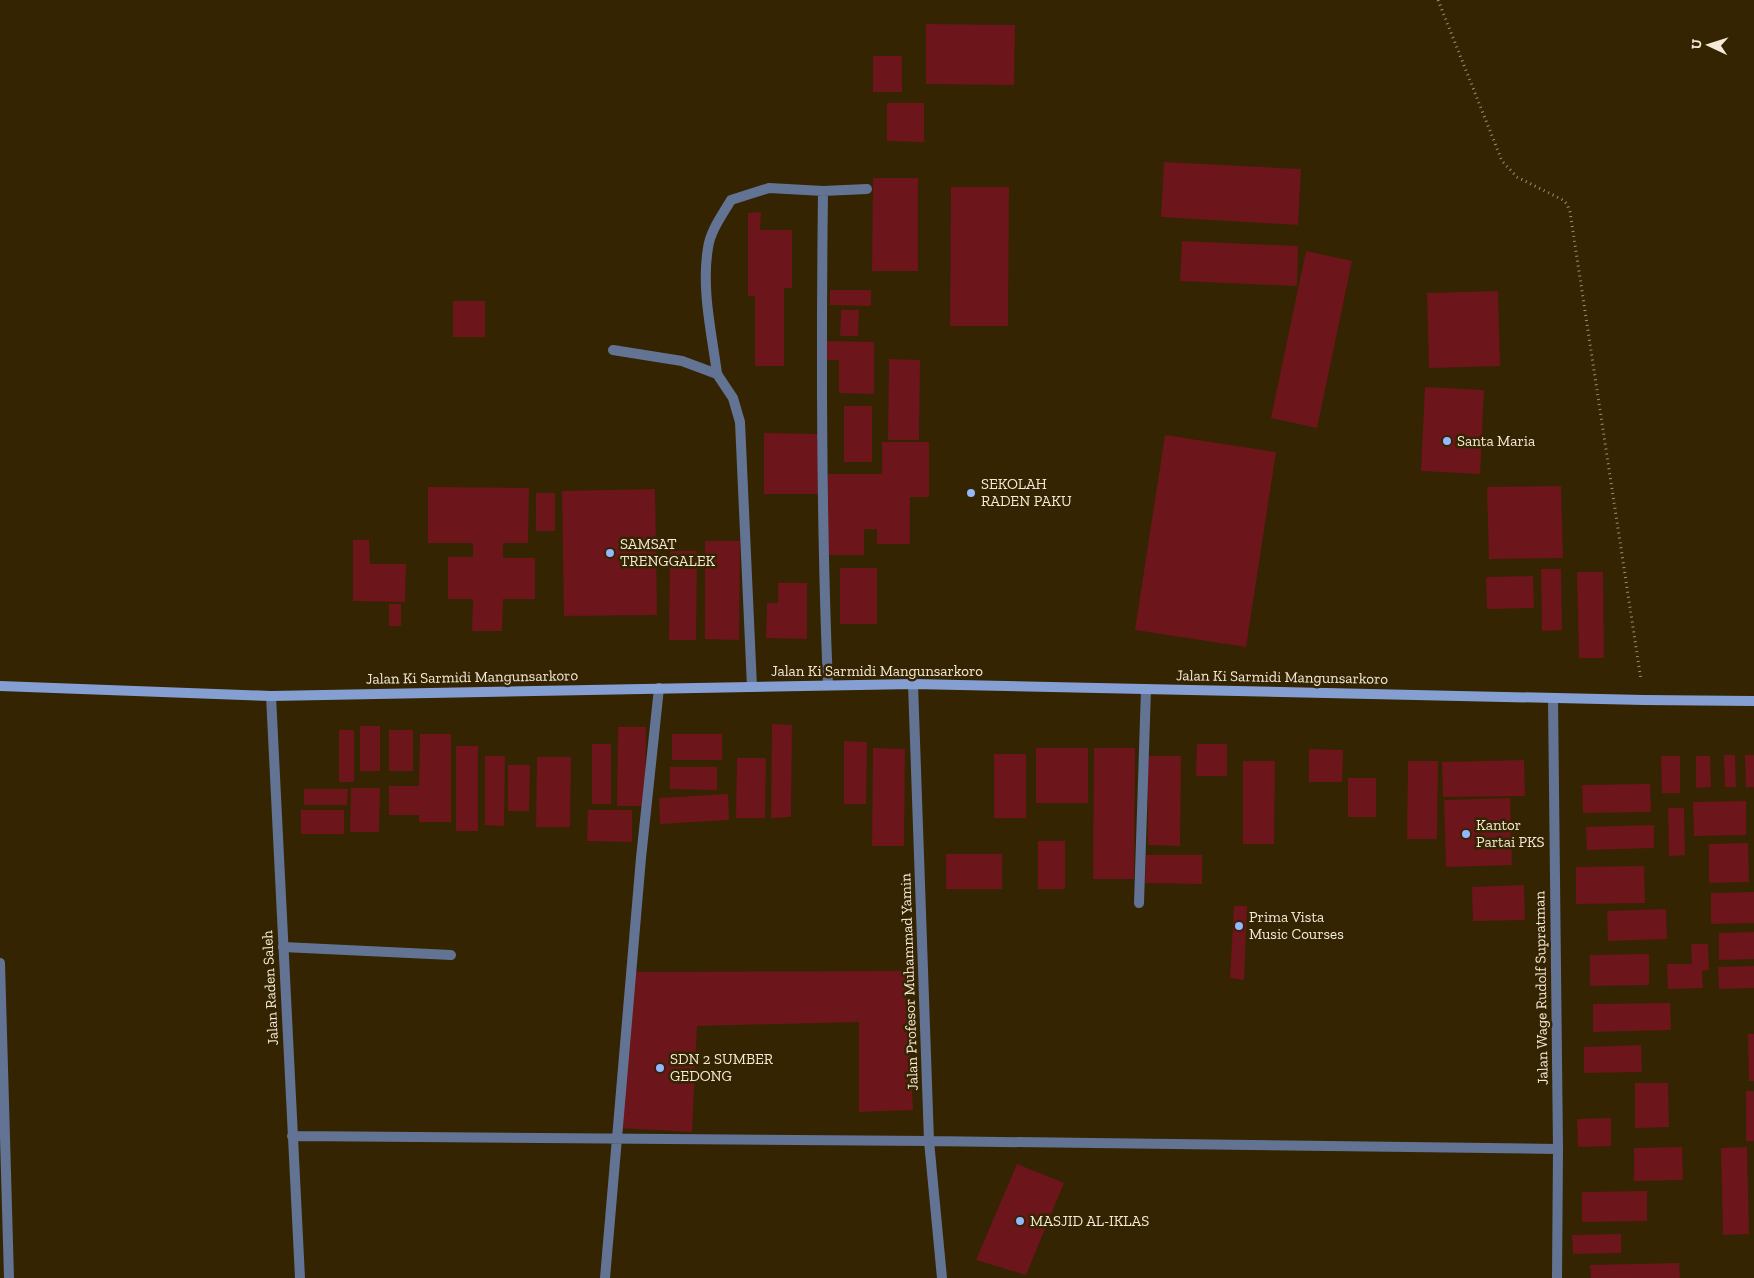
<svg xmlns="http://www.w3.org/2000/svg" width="1754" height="1278" viewBox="0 0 1754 1278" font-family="'Zilla Slab',serif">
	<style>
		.building { fill: #6c151a }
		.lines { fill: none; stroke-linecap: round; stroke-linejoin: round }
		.path { stroke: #9c8f74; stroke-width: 3; stroke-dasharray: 1 4; stroke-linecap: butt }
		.service { stroke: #637394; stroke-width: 10 }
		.minor { stroke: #637394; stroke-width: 10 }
		.secondary { stroke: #859fd2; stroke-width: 10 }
		.poi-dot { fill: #94b7fd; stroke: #342401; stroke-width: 2 }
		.labels { text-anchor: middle; stroke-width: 5; stroke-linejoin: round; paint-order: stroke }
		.poi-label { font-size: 15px; fill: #f4ead7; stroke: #342401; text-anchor: start }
		.street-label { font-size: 15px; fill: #f4ead7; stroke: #342401 }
	</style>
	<rect width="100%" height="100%" fill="#342401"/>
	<path class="building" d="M926,24L1015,25L1014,85L926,84Z
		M873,56H902V92H873Z
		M887,103H924V142L887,141Z
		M1164,162L1301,169L1298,225L1161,217Z
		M873,178H918V271H872Z
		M951,187H1009L1008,326H950Z
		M761,212L760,230H792V288H784V366H755V296H748V213Z
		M1182,241L1298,246L1297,286L1180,281Z
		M1306,251L1352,261L1317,428L1271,418Z
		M830,290H871V306L830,305Z
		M1498,291L1500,366L1429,368L1427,293Z
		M453,301H485V337H453Z
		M841,310H859L858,336H840Z
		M827,341L874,342V394L839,393V360H827Z
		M889,359L920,360L919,440H888Z
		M1425,387L1484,390L1480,474L1421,471Z
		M844,406H872V462H844Z
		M764,433L818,434V494H764Z
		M1165,435L1276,452L1246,647L1135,630Z
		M882,442H929V497H910V544H877V529H864V555H827L828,474H882Z
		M1561,486L1563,558L1489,559L1487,487Z
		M428,487L529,488L528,543H503V558H535V599H503L502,631H472L473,599H448V557H473V543H428Z
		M655,489L657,615L564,616L562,491Z
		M536,493H555V531H536Z
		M353,540H369L370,564H406L405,602L353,601Z
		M705,541H740L739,640L705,639Z
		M670,551H697L696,640H669Z
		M840,568H877V624H840Z
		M1541,569H1561L1562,630L1542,631Z
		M1577,572H1603L1604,658H1579Z
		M1533,576L1534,608L1487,609L1486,577Z
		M778,583H807V639L766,638L767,603H778Z
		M389,604H401V626H389Z
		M772,724L792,725L791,817L771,818Z
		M360,726H380V771H360Z
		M618,727H646L645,806H617Z
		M339,730H354V782H339Z
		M389,730H413V771H389Z
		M420,734H451V822H419V815H389V786H419Z
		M672,734H722V760H672Z
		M844,741L867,742L866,804H844Z
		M592,744H611V804H592Z
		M1197,744H1227V776H1196Z
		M456,746H478V831H456Z
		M873,748L905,749L904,846H872Z
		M1036,748H1088V803H1036Z
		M1094,748H1135L1134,879H1093Z
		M1309,749L1343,750L1342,782H1309Z
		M994,754H1026V818H994Z
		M1724,755H1735L1736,787H1725Z
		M1745,755H1754V787H1746Z
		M485,756H505L504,826L485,825Z
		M1148,756H1181L1180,846L1148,845Z
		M1661,756H1680V793H1662Z
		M1696,756H1710L1711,787L1696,788Z
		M537,757H571L570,827H536Z
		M737,758H766L765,818H736Z
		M1524,760L1525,796L1443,797L1442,762Z
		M1243,761H1275L1274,844H1243Z
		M1408,761H1438L1437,839H1407Z
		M508,765H530L529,811H508Z
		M670,767H717V790L670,789Z
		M1348,778H1376V817H1348Z
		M1650,784L1651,812L1583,813L1582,785Z
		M351,788H380L379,832H350Z
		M304,789H348L347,805H304Z
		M728,794L729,820L660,824L659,798Z
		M1510,798L1512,865L1446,867L1444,800Z
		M1746,801V835L1694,836L1693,802Z
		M1668,808H1684L1685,855L1669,856Z
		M301,810H344V834H301Z
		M588,810H632V842L587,841Z
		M1654,825V848L1587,850L1586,827Z
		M1038,841H1065V889H1038Z
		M1748,843L1749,882L1709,883V844Z
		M946,854H1002V889H946Z
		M1146,855H1202V884L1145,883Z
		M1644,866L1645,903L1576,904V867Z
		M1524,885L1525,920L1473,921L1472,887Z
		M1754,892V923L1711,924V893Z
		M1234,906H1247L1244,980L1230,978Z
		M1666,909L1667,939L1608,941L1607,911Z
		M1754,932V959L1719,960V933Z
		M1691,944H1708L1709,970L1702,971L1703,988L1668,989L1667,964H1692Z
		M1649,954V985L1590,986V955Z
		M1754,966V988L1719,989L1718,967Z
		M906,971L913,1110L859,1112V1022L697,1026L692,1132L620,1128L633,972Z
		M1670,1003L1671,1030L1593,1032V1004Z
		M1748,1034H1754V1081H1749Z
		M1641,1045L1642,1072L1584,1073V1047Z
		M1635,1083H1668L1669,1127L1635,1128Z
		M1746,1091H1754V1141H1746Z
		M1611,1118V1146L1578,1147L1577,1119Z
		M1682,1147L1683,1180L1634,1181V1148Z
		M1747,1147L1749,1234L1723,1235L1721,1148Z
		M1017,1164L1064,1183L1026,1275L976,1260Z
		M1647,1191V1221L1582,1222V1192Z
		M1621,1234V1253L1573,1254L1572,1235Z
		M1679,1263L1680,1278H1591L1590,1265Z"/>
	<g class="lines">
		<path class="path" d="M1438,0L1502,161L1517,177L1563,200L1567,204L1570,212L1641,680"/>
		<path class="service" d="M613,350L682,361L717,374L733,398L740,422L752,687
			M283,947L451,955"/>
		<path class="minor" d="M823,191C821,356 821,520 828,685
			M717,374C712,334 701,289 708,248C710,231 723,214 731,200L769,188L823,191L867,189
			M913,684L929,1141L942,1278
			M271,696L300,1278
			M1553,698L1558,1149L1557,1278
			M1139,903L1146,689
			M0,963L9,1278
			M292,1136L929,1141L1558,1149
			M605,1278L641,858L659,688"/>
		<path class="secondary" d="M0,686L271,696L913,684L1644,700L1754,701"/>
	</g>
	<g class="poi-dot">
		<circle cx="1447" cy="441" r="5"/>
		<circle cx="971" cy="493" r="5"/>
		<circle cx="610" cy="553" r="5"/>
		<circle cx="1466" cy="834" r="5"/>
		<circle cx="1239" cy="926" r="5"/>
		<circle cx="660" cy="1068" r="5"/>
		<circle cx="1020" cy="1221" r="5"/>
	</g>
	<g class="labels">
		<g class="poi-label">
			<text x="1457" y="446">Santa Maria</text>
			<text x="981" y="489">SEKOLAH<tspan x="981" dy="17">RADEN PAKU</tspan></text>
			<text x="620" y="549">SAMSAT<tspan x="620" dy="17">TRENGGALEK</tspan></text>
			<text x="1476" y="830">Kantor<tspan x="1476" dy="17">Partai PKS</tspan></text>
			<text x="1249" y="922">Prima Vista<tspan x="1249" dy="17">Music Courses</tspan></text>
			<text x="670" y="1064">SDN 2 SUMBER<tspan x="670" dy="17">GEDONG</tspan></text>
			<text x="1030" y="1226">MASJID AL-IKLAS</text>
		</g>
		<g class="street-label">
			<text x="877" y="676">Jalan Ki Sarmidi Mangunsarkoro</text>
			<text transform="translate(472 677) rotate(-1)" y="5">Jalan Ki Sarmidi Mangunsarkoro</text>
			<text transform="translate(1282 677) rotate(1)" y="5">Jalan Ki Sarmidi Mangunsarkoro</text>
			<text transform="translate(909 982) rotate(-92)" y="5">Jalan Profesor Muhammad Yamin</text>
			<text transform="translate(270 988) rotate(-93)" y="5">Jalan Raden Saleh</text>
			<text transform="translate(1541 988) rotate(-91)" y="5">Jalan Wage Rudolf Supratman</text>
		</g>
	</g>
	<g transform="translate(1709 45) rotate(274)" stroke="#342401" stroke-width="4" paint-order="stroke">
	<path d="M0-4L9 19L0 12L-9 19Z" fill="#f4ead7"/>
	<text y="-8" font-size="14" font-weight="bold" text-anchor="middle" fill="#f4ead7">U</text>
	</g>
</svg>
